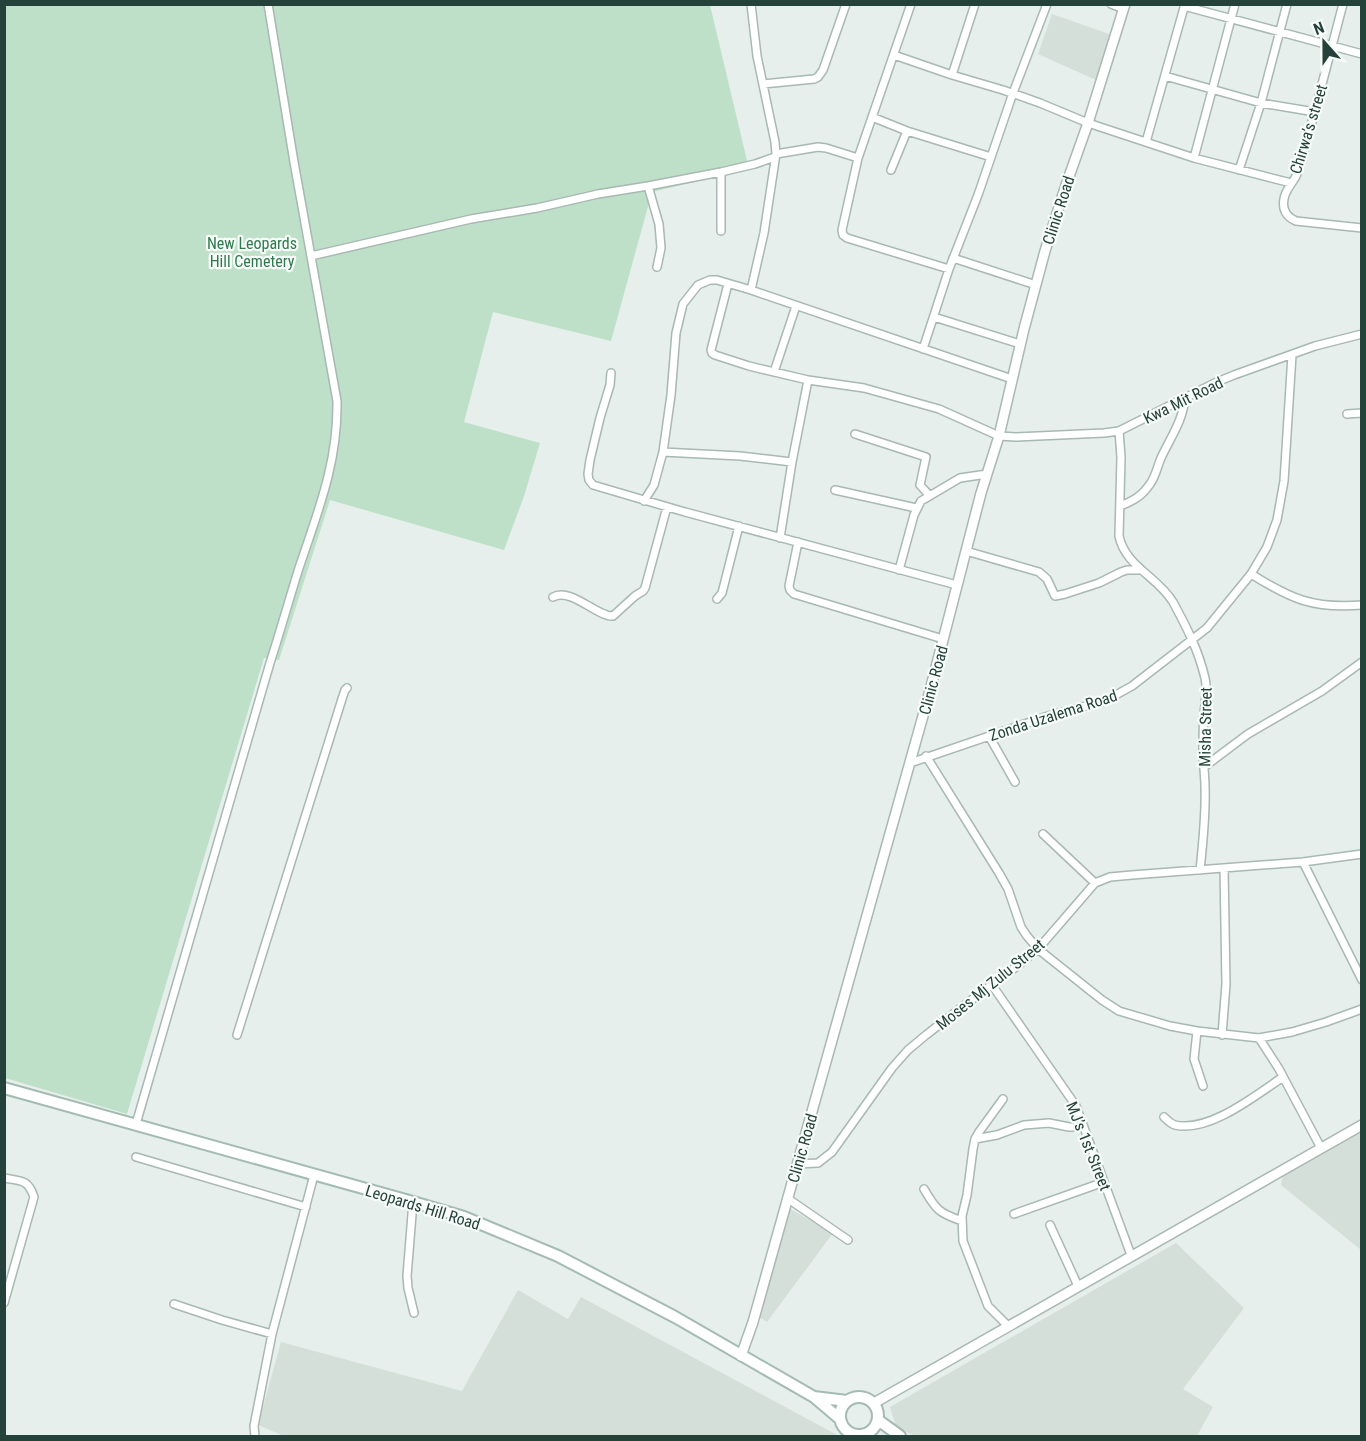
<svg xmlns="http://www.w3.org/2000/svg" width="1366" height="1441" viewBox="0 0 1366 1441" font-family="'Roboto Condensed',sans-serif">
	<style>
		.built { fill: #d4dfda }
		.green { fill: #bfe0c8 }
		.lines { fill: none; stroke-linecap: round; stroke-linejoin: round }
		.minor-casing { stroke: #a8b8b2; stroke-width: 10 }
		.tertiary-casing { stroke: #a8b8b2; stroke-width: 12 }
		.secondary-casing { stroke: #a4bbb3; stroke-width: 14 }
		.minor { stroke: #fff; stroke-width: 7 }
		.tertiary { stroke: #fff; stroke-width: 9 }
		.secondary { stroke: #fff; stroke-width: 10 }
		.labels { text-anchor: middle; stroke-width: 4.5; stroke-linejoin: round; paint-order: stroke }
		.street-label { font-size: 16px; fill: #24423a; stroke: #f7fbf9 }
		.park-label { font-size: 16px; fill: #2d7a4b; stroke: #f7fbf9 }
	</style>
	<rect width="100%" height="100%" fill="#e6efeb"/>
	<path class="built" d="M1052,14L1112,35L1096,80L1038,54Z
		M1361,1130V1250L1281,1185L1283,1175Z
		M787,1207L833,1233L767,1322L758,1316Z
		M1176,1243L1244,1308L1183,1389L1213,1407L1197,1436H915L896,1427L890,1407Z
		M518,1290L568,1319L581,1297L839,1436H284L258,1425L281,1342L462,1391Z"/>
	<path class="green" d="M4,5H710L749,169L652,192L611,341L493,312L464,422L540,443L524,496L504,550L330,500L279,660L264,658L127,1114L5,1078Z"/>
	<g class="lines">
		<g class="minor-casing">
			<path id="minor" d="M751,4L757,56L775,142L776,154L764,233L751,290
				M911,4L858,158L842,230L843,235L847,238L949,269
				M1111,4L1124,9
				M1343,4C1329,57 1316,109 1301,161C1299,167 1298,173 1295,178C1291,185 1285,191 1284,199C1282,209 1286,217 1296,221L1362,228
				M1184,6L1362,54
				M894,55L952,75L1003,90L1040,103L1088,123L1194,158L1291,183
				M952,75L975,4
				M1165,76L1261,103L1315,112
				M763,84L814,79L818,77L823,70L846,4
				M872,117L907,131L991,157
				M1146,142L1185,4
				M776,154L818,147L826,148L858,158
				M1194,158L1235,4
				M891,170L907,131
				M1239,170L1261,103L1287,4
				M721,172V231
				M648,186L659,224L661,248L657,267
				M311,256L471,219L537,208L598,194L648,186L721,172L755,164L775,157
				M953,258L1036,285
				M728,284L711,350L712,353L715,355L749,366L808,380L864,388L939,409L999,436L1016,437L1104,433L1119,431L1217,382L1234,375L1315,346L1362,334
				M934,317L1020,344
				M923,349L949,269L978,195L1013,93L1047,4
				M774,372L796,306
				M611,373L610,385L600,418L590,460L588,474L589,480L593,485L685,512L957,585
				M1347,414L1362,413
				M1119,431L1121,457L1119,536C1125,566 1158,577 1173,602C1187,628 1198,649 1205,678C1208,690 1205,702 1204,714C1203,726 1203,739 1203,751C1203,763 1205,775 1205,787C1206,815 1203,842 1200,870
				M855,434L926,457L920,485L929,495
				M663,452L740,456L792,462
				M835,490L916,508
				M644,501L654,485L663,452L671,395L676,333L683,304L698,285L710,280H717L751,290L1012,379
				M1120,506C1133,501 1142,496 1150,484C1156,476 1157,467 1161,458C1170,438 1183,421 1185,398
				M780,538L792,462L808,380
				M798,542L789,586L790,590L794,594L943,639
				M966,551L1039,572L1047,579L1055,596L1065,594L1099,583L1121,572L1127,570H1141
				M899,570L914,515L921,501L960,478L987,474
				M1251,574C1291,599 1313,609 1362,605
				M553,597C571,587 597,617 613,616L635,596L643,591L645,588L667,507
				M717,599L722,593L739,526
				M989,736L1015,782
				M926,756L999,873L1008,889L1021,927L1027,936L1038,949L1102,1000L1119,1011L1170,1026L1197,1031L1259,1038L1292,1032L1326,1022L1362,1009
				M910,763L1048,716L1105,701L1132,686L1207,628L1251,574L1267,547L1277,520L1284,481L1292,355
				M1204,767L1248,734L1322,691L1362,662
				M1043,834L1095,883
				M1303,862L1362,980
				M992,985L1076,1106L1131,1255
				M1197,1031L1194,1059L1203,1086
				M237,1035L342,699L345,690L347,688
				M1222,1035L1226,984L1224,868
				M1259,1038L1279,1069L1321,1148
				M1164,1117C1167,1120 1171,1124 1175,1125C1209,1133 1256,1095 1283,1077
				M136,1124C180,971 224,817 270,663C280,632 289,600 299,568C318,511 338,463 337,401L294,162L268,4
				M975,1139L979,1132L1003,1099
				M136,1157L306,1207
				M797,1164L818,1163L832,1152L892,1068L908,1050L926,1035L970,1001L1012,970L1038,949L1095,883L1110,877L1132,875L1303,862L1362,854
				M4,1178C21,1181 28,1179 34,1197L4,1303
				M924,1189C936,1210 939,1213 962,1221
				M787,1198L848,1240
				M413,1202L407,1276L408,1288L414,1313
				M1014,1214L1104,1182
				M1050,1225L1078,1286
				M174,1304L222,1320L272,1334
				M1008,1326L988,1306L963,1241L962,1216L967,1195L973,1149L975,1139L997,1135L1024,1125L1049,1123L1069,1127H1084
				M255,1436L254,1426L272,1334L314,1175"/>
		</g>
		<g class="tertiary-casing">
			<path id="tertiary" d="M741,1356L753,1322L928,698L981,493L999,436L1024,329L1045,251L1066,185L1088,123L1125,4
				M874,1403L1362,1125"/>
		</g>
		<g class="secondary-casing">
			<path id="secondary" d="M4,1088L413,1202L464,1217L558,1256L675,1317L814,1397L840,1419
				M840 1416a19 19 0 1 1 38 0a19 19 0 1 1-38 0Z
				M814,1397L847,1401
				M878,1420L900,1436"/>
		</g>
		<use href="#minor" class="minor"/>
		<use href="#tertiary" class="tertiary"/>
		<use href="#secondary" class="secondary"/>
	</g>
	<g class="labels">
		<g class="street-label">
			<text transform="translate(1308 129) rotate(-73)" y="6">Chirwa’s street</text>
			<text transform="translate(1058 210) rotate(-72)" y="6">Clinic Road</text>
			<text transform="translate(1183 400) rotate(-26)" y="6">Kwa Mit Road</text>
			<text transform="translate(933 680) rotate(-75)" y="6">Clinic Road</text>
			<text transform="translate(1053 715) rotate(-18)" y="6">Zonda Uzalema Road</text>
			<text transform="translate(1205 727) rotate(-89)" y="6">Misha Street</text>
			<text transform="translate(990 984) rotate(-39)" y="6">Moses Mj Zulu Street</text>
			<text transform="translate(1089 1146) rotate(68)" y="6">MJ’s 1st Street</text>
			<text transform="translate(802 1148) rotate(-74)" y="6">Clinic Road</text>
			<text transform="translate(423 1207) rotate(17)" y="6">Leopards Hill Road</text>
		</g>
		<g class="park-label">
			<text x="252" y="249">New Leopards<tspan x="252" dy="18">Hill Cemetery</tspan></text>
		</g>
	</g>
	<rect width="1366" height="1441" fill="none" stroke="#24423a" stroke-width="12"/>
	<g transform="translate(1324 42) rotate(339)" stroke="#f7fbf9" stroke-width="4.5" paint-order="stroke">
	<path d="M0-4.5L10 22L0 15L-10 22Z" fill="#24423a"/>
	<text y="-9" font-size="16" font-weight="bold" text-anchor="middle" fill="#24423a">N</text>
	</g>
</svg>
